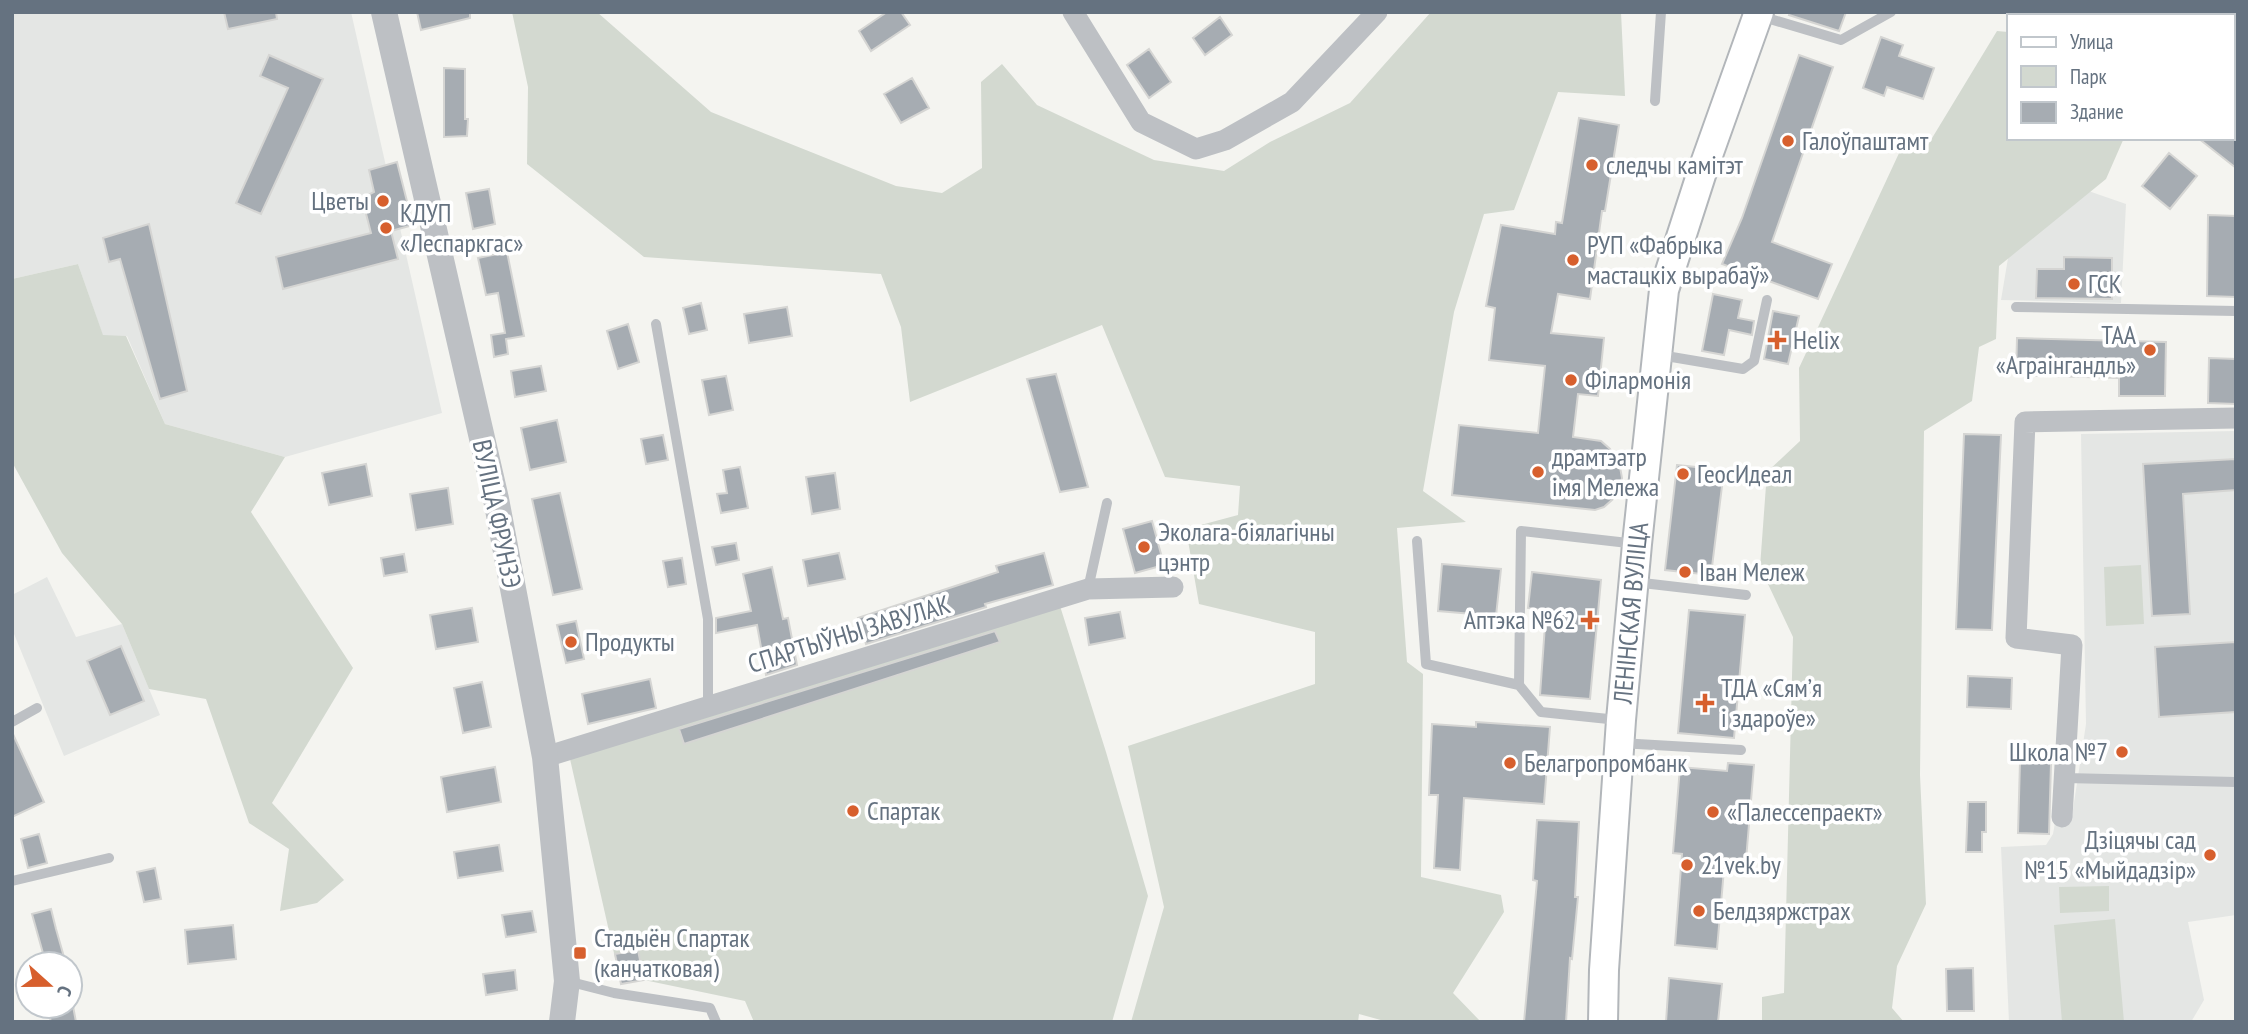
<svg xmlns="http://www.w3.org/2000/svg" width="2248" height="1034" viewBox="0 0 2248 1034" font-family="'PT Sans Narrow',sans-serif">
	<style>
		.built { fill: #e4e6e4 }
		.green { fill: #d3d9d0 }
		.building { fill: #a6acb2; stroke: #d5d5d3; stroke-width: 2 }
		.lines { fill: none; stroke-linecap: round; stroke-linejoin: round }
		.secondary-casing { stroke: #b2b6ba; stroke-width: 32 }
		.service { stroke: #bdc0c4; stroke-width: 10 }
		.minor { stroke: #bdc0c4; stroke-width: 21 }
		.tertiary { stroke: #bdc0c4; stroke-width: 26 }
		.secondary { stroke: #fff; stroke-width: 28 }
		.poi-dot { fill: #d75f2d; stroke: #fff; stroke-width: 2.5 }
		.labels { text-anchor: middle; stroke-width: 7; stroke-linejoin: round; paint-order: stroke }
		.poi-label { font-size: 26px; fill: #657280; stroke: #fff; text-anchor: start }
		.street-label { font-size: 26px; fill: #657280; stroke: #fff }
	</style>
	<rect width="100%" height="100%" fill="#f4f4f0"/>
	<path class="built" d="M12,12H351L442,413L285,457L165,424L127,336H103L78,264L12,279Z
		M2051,178L2126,204L2121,303L2001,300L2015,216Z
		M2236,431V915L2188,922L2204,1000L2191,1022H2009L2001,847L2046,845L2053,834L2056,817L2072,816L2086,724L2081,434Z
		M47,577L76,637L122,624L160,715L64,756L12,629V595Z"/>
	<path class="green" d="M512,12H597L711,112L896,186L942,193L982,168L981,82L1002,64L1037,105L1154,160L1224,171L1270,142L1350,103L1431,12H1621L1625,96L1558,92L1514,210L1484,214L1454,312L1423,491L1466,522L1397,528L1407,662L1423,674L1421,877L1501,895L1504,912L1453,993L1481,1022H1388L1359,1014L1358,1022H1131L1164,907L1128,746L1315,684V632L1199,604L1186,529L1238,515L1240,486L1165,477L1102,325L910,402L901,327L881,274L644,257L527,164L528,87Z
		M1997,31L2008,32V138H2124L2106,179L1999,266L1996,339L1979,347L1972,401L1924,431L1920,775L1926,904L1897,966L1892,1008L1904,1022H1762V997L1784,993L1793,637L1760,567L1767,472L1800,441L1799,368L1900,151L1923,153Z
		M78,264L103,335L126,336L165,424L285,457L251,512L353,668L272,803L344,880L317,903L280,911L289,849L249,823L206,699L149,689L122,624L62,553L12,462V279Z
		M2141,565L2144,624L2106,626L2104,567Z
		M1060,606L1106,752L1148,896L1112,1022H754L745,1001L644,980L621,984L570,759Z
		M2109,886V911L2060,913L2059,887Z
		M2115,919L2124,1022H2062L2054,925Z"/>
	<path class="building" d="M224,12H276L277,19L228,29Z
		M417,12H470V18L421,30Z
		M887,12H901L910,25L871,51L859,31Z
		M1790,12H1846L1839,31L1789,15Z
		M1220,17L1232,35L1205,55L1193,38Z
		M1881,37L1903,45L1899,56L1934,68L1923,99L1887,87L1884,96L1863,88Z
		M1149,49L1171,82L1149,98L1127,65Z
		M269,55L323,79L261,214L236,203L288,88L260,76Z
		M1799,55L1833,67L1772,242L1832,264L1818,299L1722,264L1742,218Z
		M444,68L465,69V119H468L467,136L444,137Z
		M912,78L929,108L901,123L884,94Z
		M1579,118L1619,125L1605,211H1602L1590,299L1558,294L1551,333L1604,338L1598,396L1578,394L1573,437L1601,441L1610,449L1620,467L1622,478L1620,488L1613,499L1604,507L1595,510L1452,495L1459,425L1538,433L1545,366L1489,360L1495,308L1486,306L1501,225L1555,234L1556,222L1562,223Z
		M2198,138H2236V168Z
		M2169,153L2197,176L2170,209L2142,186Z
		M397,162L413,225L391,231L398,259L283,289L276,257L371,233L362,198L374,192L369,170Z
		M489,189L495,224L473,229L466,193Z
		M2208,215L2236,216V297L2207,296Z
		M149,224L187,391L160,399L120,259L109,262L103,238Z
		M507,252L524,336L506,339L508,354L494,357L491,335L505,333L498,293L486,295L478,258Z
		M2064,257L2112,258V299L2036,298L2037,269H2064Z
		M1713,294L1742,300L1738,318L1754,321L1752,335L1729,330L1724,355L1702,351Z
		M701,303L707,330L689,334L683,308Z
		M787,307L792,336L749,343L744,314Z
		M1773,311L1799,316L1788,364L1764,359Z
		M628,324L639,362L618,369L607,331Z
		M2017,338L2166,342L2165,396H2119V378L2016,375Z
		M2209,358L2236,359V404L2208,403Z
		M541,366L546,391L515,397L511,371Z
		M1056,374L1088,487L1060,492L1027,379Z
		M726,376L733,410L709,415L702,380Z
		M557,420L566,462L530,470L521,428Z
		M1964,434L2001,435L1992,630L1956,629Z
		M663,435L668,460L646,464L641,439Z
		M2236,459V490L2183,494L2190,614L2152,616L2143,464Z
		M366,464L372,496L329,505L322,473Z
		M1677,465L1724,470L1711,575L1665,570Z
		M740,467L748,508L721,513L717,494L727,493L723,470Z
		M835,473L840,509L812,514L806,477Z
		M448,488L453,524L416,530L410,494Z
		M560,493L582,589L553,595L532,499Z
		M1152,521L1164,565L1135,573L1123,529Z
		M736,543L739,560L716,565L712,547Z
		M839,553L845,579L808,586L803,560Z
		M1044,553L1053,585L985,604L986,607L866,644L858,618L998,572L996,566Z
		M404,554L407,572L384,576L381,558Z
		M682,558L686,584L668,587L663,561Z
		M1442,564L1501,569L1496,616L1438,611Z
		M772,567L783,619L788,618L797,665L766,675L757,625L716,633V618L751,611L743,574Z
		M1532,572L1601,580L1590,699L1540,695L1546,611L1528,608Z
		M472,608L478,642L436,649L430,615Z
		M1689,610L1745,615L1734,738L1678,733Z
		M1120,612L1125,638L1089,645L1085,618Z
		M576,621L584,659L566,663L557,625Z
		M995,631L1000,642L684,744L679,729Z
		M2236,642V712L2159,717L2155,647Z
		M121,646L144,701L110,715L87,661Z
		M1968,676L2012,678L2011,709L1967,707Z
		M650,679L656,708L588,724L582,694Z
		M482,682L491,727L463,733L454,688Z
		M1476,722L1550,727L1544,804L1464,798L1460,870L1434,868L1438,795H1429L1432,724L1476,727Z
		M12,732L44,802L12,817Z
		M2020,762L2051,763L2049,834L2018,833Z
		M1728,763L1754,765L1746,860L1725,858L1717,949L1675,945L1682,854L1673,853L1680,767L1727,771Z
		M495,767L501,802L447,812L441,777Z
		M1968,802H1986V832H1982V852H1966Z
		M1537,820L1579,822L1575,897H1578L1572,959L1570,958L1566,1022H1524L1537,881L1533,880Z
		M39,834L47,863L28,868L21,839Z
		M499,845L503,871L458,878L454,852Z
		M155,868L161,899L144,902L137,872Z
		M51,909L56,929L66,964H46L32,914Z
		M532,911L536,932L506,937L502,915Z
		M233,925L236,959L188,964L185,930Z
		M638,950L644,980L621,984L615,954Z
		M1973,968L1974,1011H1947L1946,969Z
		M515,970L517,990L486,995L483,974Z
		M1669,978L1722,984L1718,1022H1666Z
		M47,1006H73L76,1022H51Z"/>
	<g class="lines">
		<g class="secondary-casing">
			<g id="secondary">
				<path id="s1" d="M1603,1022L1604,970L1621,720L1637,544L1664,290L1702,172L1759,12"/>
			</g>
		</g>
		<path class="service" d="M1760,16L1841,40L1891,12
			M2172,16V12
			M2232,81H2236
			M1655,101L1661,12
			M2016,307L2236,311
			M656,324L708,619V706
			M1660,355L1743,369L1754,361L1767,300
			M1417,541L1426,664L1519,685L1541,712L1618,720
			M1634,582L1746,595
			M1088,589L1107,503
			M1519,685L1521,531L1637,544
			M12,722L37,708
			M1620,743L1741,750
			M2065,778L2236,782
			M12,881L109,858
			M567,981L614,993L710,1008L716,1022"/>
		<path class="minor" d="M1073,12L1141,122L1196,149L1225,140L1292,102L1377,12
			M545,757L1088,589L1173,587
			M2062,817L2072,645L2016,638L2025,422L2236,418"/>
		<path class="tertiary" d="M384,12L496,499L545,757L567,981L562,1022"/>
		<use href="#secondary" class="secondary"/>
	</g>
	<g class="poi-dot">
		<circle cx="1788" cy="141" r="7"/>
		<circle cx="1592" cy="165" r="7"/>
		<circle cx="383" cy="201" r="7"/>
		<circle cx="386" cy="228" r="7"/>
		<circle cx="1573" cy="260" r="7"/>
		<circle cx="2074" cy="284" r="7"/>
		<path d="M1773.5 329.5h7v7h7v7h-7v7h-7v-7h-7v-7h7z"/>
		<circle cx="2150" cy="350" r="7"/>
		<circle cx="1571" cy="380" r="7"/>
		<circle cx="1538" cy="472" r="7"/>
		<circle cx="1683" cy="474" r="7"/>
		<circle cx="1144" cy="547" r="7"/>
		<circle cx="1685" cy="572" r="7"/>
		<path d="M1586.5 609.5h7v7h7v7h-7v7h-7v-7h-7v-7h7z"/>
		<circle cx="571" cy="642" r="7"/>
		<path d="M1701.5 692.5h7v7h7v7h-7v7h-7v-7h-7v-7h7z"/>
		<circle cx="2122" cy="752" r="7"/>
		<circle cx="1510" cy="763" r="7"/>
		<circle cx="853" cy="811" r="7"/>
		<circle cx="1713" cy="812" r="7"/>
		<circle cx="2210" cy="855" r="7"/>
		<circle cx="1687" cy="865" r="7"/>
		<circle cx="1699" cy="911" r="7"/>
		<rect x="573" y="946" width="14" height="14" rx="3.5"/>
	</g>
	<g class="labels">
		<g class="poi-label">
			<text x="1802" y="150">Галоўпаштамт</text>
			<text x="1606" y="174">следчы камітэт</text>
			<text x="369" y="210" text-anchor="end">Цветы</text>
			<text x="400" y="222">КДУП<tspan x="400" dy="30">«Леспаркгас»</tspan></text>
			<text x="1587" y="254">РУП «Фабрыка<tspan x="1587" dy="30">мастацкіх вырабаў»</tspan></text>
			<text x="2088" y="293">ГСК</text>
			<text x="2136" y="344" text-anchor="end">ТАА<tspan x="2136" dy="30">«Аграінгандль»</tspan></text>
			<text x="1793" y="349">Helix</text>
			<text x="1585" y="389">Філармонія</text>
			<text x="1552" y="466">драмтэатр<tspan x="1552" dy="30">імя Мележа</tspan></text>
			<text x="1697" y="483">ГеосИдеал</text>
			<text x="1158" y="541">Эколага-біялагічны<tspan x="1158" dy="30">цэнтр</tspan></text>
			<text x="1699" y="581">Іван Мележ</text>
			<text x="1576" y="629" text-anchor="end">Аптэка №62</text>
			<text x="585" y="651">Продукты</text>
			<text x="1721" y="697">ТДА «Сямʼя<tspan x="1721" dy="30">і здароўе»</tspan></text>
			<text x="2108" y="761" text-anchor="end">Школа №7</text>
			<text x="1524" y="772">Белагропромбанк</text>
			<text x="867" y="820">Спартак</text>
			<text x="1727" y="821">«Палессепраект»</text>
			<text x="2196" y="849" text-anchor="end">Дзіцячы сад<tspan x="2196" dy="30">№15 «Мыйдадзір»</tspan></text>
			<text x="1701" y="874">21vek.by</text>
			<text x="1713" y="920">Белдзяржстрах</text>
			<text x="594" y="947">Стадыён Спартак<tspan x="594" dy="30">(канчатковая)</tspan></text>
		</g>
		<g class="street-label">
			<text transform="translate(497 514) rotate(78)" y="9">ВУЛІЦА ФРУНЗЭ</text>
			<text dy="9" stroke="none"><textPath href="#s1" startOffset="410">ЛЕНІНСКАЯ ВУЛІЦА</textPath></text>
			<text transform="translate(849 634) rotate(-17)" y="9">СПАРТЫЎНЫ ЗАВУЛАК</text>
		</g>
	</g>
	<rect width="2248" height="1034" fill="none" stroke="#657280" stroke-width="28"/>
	<rect x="2007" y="14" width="228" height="126" fill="#ffffff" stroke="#c1c7cc" stroke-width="2"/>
	<rect x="2021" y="37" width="35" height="10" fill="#ffffff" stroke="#c1c7cc" stroke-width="2"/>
	<text x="2070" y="49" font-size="21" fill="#657280">Улица</text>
	<rect x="2021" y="66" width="35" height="21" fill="#d3d9d0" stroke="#c1c7cc" stroke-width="2"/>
	<text x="2070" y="84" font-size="21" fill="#657280">Парк</text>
	<rect x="2021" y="102" width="35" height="21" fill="#a6acb2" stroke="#c1c7cc" stroke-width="2"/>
	<text x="2070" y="119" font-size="21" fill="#657280">Здание</text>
	<g transform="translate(49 985) rotate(111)"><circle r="33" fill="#ffffff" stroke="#c1c7cc" stroke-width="2"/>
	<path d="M0-5L12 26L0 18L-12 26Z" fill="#d75f2d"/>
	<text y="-10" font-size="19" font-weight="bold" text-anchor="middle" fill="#657280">С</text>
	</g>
</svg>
